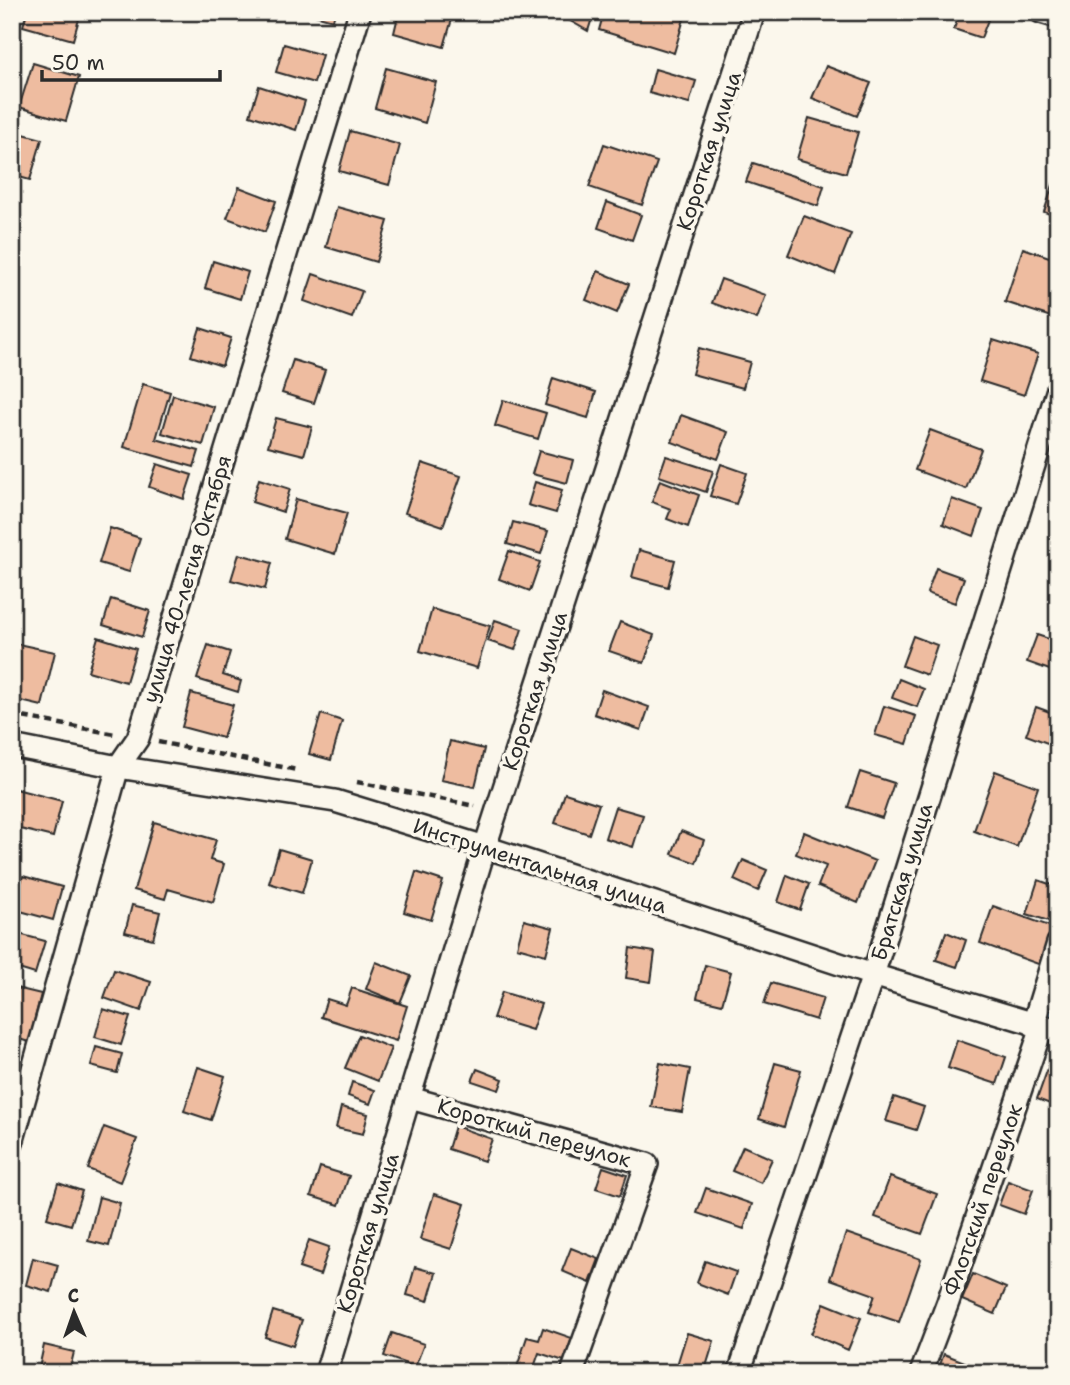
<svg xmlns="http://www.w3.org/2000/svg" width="1070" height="1385" viewBox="0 0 1070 1385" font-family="'Shantell Sans',sans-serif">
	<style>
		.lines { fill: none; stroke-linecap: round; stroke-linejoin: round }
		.stream { stroke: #6c8da5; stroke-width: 7 }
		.building { fill: #eebca0; stroke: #2b2b2b; stroke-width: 2 }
		.street-casing { stroke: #2b2b2b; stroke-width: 26 }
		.path { stroke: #2b2b2b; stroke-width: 4.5; stroke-dasharray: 7 5; stroke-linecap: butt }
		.street { stroke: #fbf7ec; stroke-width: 21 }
		.labels { text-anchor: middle; stroke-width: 7; stroke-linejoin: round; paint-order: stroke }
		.street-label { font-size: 21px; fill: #2b2b2b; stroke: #fbf7ec }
	</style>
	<rect width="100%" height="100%" fill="#fbf7ec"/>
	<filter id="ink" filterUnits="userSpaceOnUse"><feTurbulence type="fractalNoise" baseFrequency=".0143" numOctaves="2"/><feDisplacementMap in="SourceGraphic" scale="14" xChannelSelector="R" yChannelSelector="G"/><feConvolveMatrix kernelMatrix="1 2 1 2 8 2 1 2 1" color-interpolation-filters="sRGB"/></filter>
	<g filter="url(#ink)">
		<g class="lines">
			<path class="stream" d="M1042,1010L1058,1014"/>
		</g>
		<path class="building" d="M27,12H81L73,40L23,26Z
			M304,12H335L333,20Z
			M399,12H454L444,47L394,33Z
			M569,12H594L588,31L567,19Z
			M604,12H686L674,53L599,30Z
			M960,12H975L989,17L981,38L954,29Z
			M284,44L322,55L314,83L276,72Z
			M33,63L79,77L66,121L19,107Z
			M826,66L871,83L857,116L812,98Z
			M386,68L436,82L425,123L375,108Z
			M655,69L696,81L689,104L649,93Z
			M259,86L305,101L296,130L250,115Z
			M809,118L858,132L846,173L797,159Z
			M12,131L42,139L30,180L12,175Z
			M350,131L400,145L389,185L339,171Z
			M604,144L657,162L642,205L589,187Z
			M753,163L824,186L818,206L746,182Z
			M1054,182L1058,183V217L1044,212Z
			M239,187L276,201L265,232L227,218Z
			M607,202L641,215L632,240L598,228Z
			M337,207L388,221L376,262L326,247Z
			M804,216L851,234L835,274L788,255Z
			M1023,248L1058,260V298L1051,317L1005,302Z
			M213,261L248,272L240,299L205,288Z
			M598,271L629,284L617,313L586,300Z
			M313,274L362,291L352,318L304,301Z
			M721,279L766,295L757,319L712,303Z
			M200,328L231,338L222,366L191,356Z
			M993,340L1038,354L1024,395L980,381Z
			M699,348L750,362L743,388L692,374Z
			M293,360L325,370L314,403L282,393Z
			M553,378L596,392L588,418L545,405Z
			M143,384L170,392L156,439L199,451L194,467L124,447Z
			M173,395L214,407L203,445L162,433Z
			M503,400L546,413L538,439L495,426Z
			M681,415L728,432L718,459L672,442Z
			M276,418L312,427L304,455L268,446Z
			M930,430L981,449L966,489L915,470Z
			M539,451L573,460L567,483L532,474Z
			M666,456L713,471L706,492L659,476Z
			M422,463L461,476L443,526L405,513Z
			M157,464L192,475L184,499L149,487Z
			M721,464L747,473L736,504L710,496Z
			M259,479L290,489L283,512L252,502Z
			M660,480L699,495L688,527L667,519L671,509L652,502Z
			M535,482L562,490L556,513L528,505Z
			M296,499L347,513L335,554L285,539Z
			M952,499L983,510L974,536L943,524Z
			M513,522L548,531L541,554L507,544Z
			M110,528L140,538L129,572L99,563Z
			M639,550L675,560L668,587L632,577Z
			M509,551L540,562L530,591L499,579Z
			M239,554L272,563L265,589L231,580Z
			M936,568L964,578L955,603L927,593Z
			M1058,569V591L1052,589Z
			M111,599L150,611L142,637L103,625Z
			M432,609L490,626L477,668L420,651Z
			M495,620L522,629L515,650L488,641Z
			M620,622L654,635L644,663L609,651Z
			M1037,635L1058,642V673L1027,662Z
			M913,636L937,645L927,675L902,666Z
			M98,637L136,649L126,682L88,671Z
			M18,644L55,652L42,706L12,699V669Z
			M208,645L230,652L223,675L241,681L238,692L197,679Z
			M899,679L924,689L917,707L892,698Z
			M602,690L649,707L641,730L594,714Z
			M191,693L233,705L223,738L182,727Z
			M884,706L916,716L907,744L875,735Z
			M1036,707L1058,715V747L1026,735Z
			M321,714L342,721L331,760L309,754Z
			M450,741L484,749L475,787L441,780Z
			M995,771L1038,787L1017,847L974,831Z
			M860,772L894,783L882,818L848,807Z
			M12,788L62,801L53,837L12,827Z
			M565,793L599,804L589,834L555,823Z
			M615,807L643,815L633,847L605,838Z
			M154,822L216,840L210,860L224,864L213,902L168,889L165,899L134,890Z
			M681,831L704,840L696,863L672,854Z
			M804,832L875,861L858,903L818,886L826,866L796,854Z
			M279,849L312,859L302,893L269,883Z
			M743,860L767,870L758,891L734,880Z
			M416,872L443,881L431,920L404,912Z
			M787,875L809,884L800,910L778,902Z
			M23,876L62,887L53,920L13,909Z
			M1038,880L1058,887V924L1027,914Z
			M132,905L160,912L153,939L125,932Z
			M993,906L1055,928L1041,965L980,943Z
			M524,920L553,928L546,955L517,947Z
			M946,932L966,940L957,967L936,960Z
			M19,934L45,941L35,974L12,967V955Z
			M630,948L655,952L651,982L626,978Z
			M376,962L411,976L400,1003L366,989Z
			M705,965L731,972L722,1004L697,998Z
			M114,970L151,982L141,1011L104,998Z
			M771,983L823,998L816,1020L764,1004Z
			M12,987L41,994L29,1042L12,1037Z
			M352,988L407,1006L396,1041L321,1017L327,999L346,1005Z
			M502,992L541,1004L532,1030L493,1018Z
			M103,1009L130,1017L121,1045L95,1037Z
			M359,1035L391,1048L378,1081L345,1068Z
			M957,1040L1006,1057L997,1084L948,1068Z
			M96,1047L122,1054L117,1073L91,1066Z
			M1052,1057L1058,1059V1107L1037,1099Z
			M660,1063L690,1069L682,1112L651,1107Z
			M775,1063L801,1070L784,1127L759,1119Z
			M198,1067L225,1076L211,1120L184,1111Z
			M477,1069L503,1079L499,1090L472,1081Z
			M352,1082L375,1090L370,1104L348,1096Z
			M894,1097L924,1107L916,1130L886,1121Z
			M341,1107L368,1114L363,1134L336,1128Z
			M455,1126L492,1139L484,1161L448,1149Z
			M104,1127L137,1139L120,1182L88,1169Z
			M743,1146L772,1159L761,1183L732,1171Z
			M320,1167L349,1176L339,1205L311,1196Z
			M603,1167L627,1175L620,1196L596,1188Z
			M890,1177L937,1194L922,1234L875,1217Z
			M1008,1181L1033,1190L1024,1214L999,1205Z
			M58,1183L82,1191L71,1225L47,1218Z
			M706,1188L752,1204L744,1229L697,1213Z
			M434,1194L465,1204L451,1249L420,1239Z
			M99,1197L120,1203L109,1246L88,1241Z
			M846,1233L921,1259L899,1322L869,1312L875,1295L830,1279Z
			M309,1240L329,1247L320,1275L299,1268Z
			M571,1248L599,1259L590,1283L562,1271Z
			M33,1258L58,1265L51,1292L26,1285Z
			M705,1261L736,1272L728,1295L697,1283Z
			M415,1267L436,1273L428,1301L407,1295Z
			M973,1274L1006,1288L995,1314L962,1300Z
			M824,1303L861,1318L848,1350L811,1334Z
			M273,1311L302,1320L293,1346L265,1337Z
			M543,1328L572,1338L564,1361L539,1353L532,1373H515L527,1337L539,1340Z
			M392,1333L424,1344L415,1367L384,1356Z
			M687,1333L714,1341L704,1373L677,1365Z
			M44,1345L74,1352L69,1373H38Z
			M944,1354L970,1364L967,1373H937Z"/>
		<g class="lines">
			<g class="street-casing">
				<path id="street" d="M1041,12L1058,17
					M12,746L118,767L335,801L485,847L873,975L1058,1031
					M1033,1025L1058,943
					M410,1098L647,1164L572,1373
					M12,1143L118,767L138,738L360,12
					M326,1373L485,847L754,12
					M739,1373L873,975L1058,389
					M921,1373L948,1302L1042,1027"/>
			</g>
			<path class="path" d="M12,715L115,734
				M158,742L297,770
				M357,782L475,806"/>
			<use href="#street" class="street"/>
		</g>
	</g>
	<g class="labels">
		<g class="street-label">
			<text transform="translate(709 151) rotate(-72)" y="7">Короткая улица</text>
			<text transform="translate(187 579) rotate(-73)" y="7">улица 40-летия Октября</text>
			<text transform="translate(535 691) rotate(-72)" y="7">Короткая улица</text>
			<text transform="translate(540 866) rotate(18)" y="7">Инструментальная улица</text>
			<text transform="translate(902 882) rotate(-73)" y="7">Братская улица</text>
			<text transform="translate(534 1133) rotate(16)" y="7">Короткий переулок</text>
			<text transform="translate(983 1200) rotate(-71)" y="7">Флотский переулок</text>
			<text transform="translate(368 1233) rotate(-73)" y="7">Короткая улица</text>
		</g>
	</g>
	<rect width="1070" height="1385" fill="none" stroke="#fbf7ec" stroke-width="42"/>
	<rect x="21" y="21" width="1028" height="1343" fill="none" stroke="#2b2b2b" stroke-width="2.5" filter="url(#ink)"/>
	<g transform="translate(74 1312) rotate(358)" stroke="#fbf7ec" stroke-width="5" paint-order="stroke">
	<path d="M0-5L12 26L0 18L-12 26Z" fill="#2b2b2b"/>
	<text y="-10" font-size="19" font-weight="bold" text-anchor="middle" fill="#2b2b2b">С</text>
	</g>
	<path d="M42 70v10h178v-10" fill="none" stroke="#2b2b2b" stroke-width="3.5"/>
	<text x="52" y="70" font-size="21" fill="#2b2b2b" stroke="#fbf7ec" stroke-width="5" paint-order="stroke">50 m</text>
</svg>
